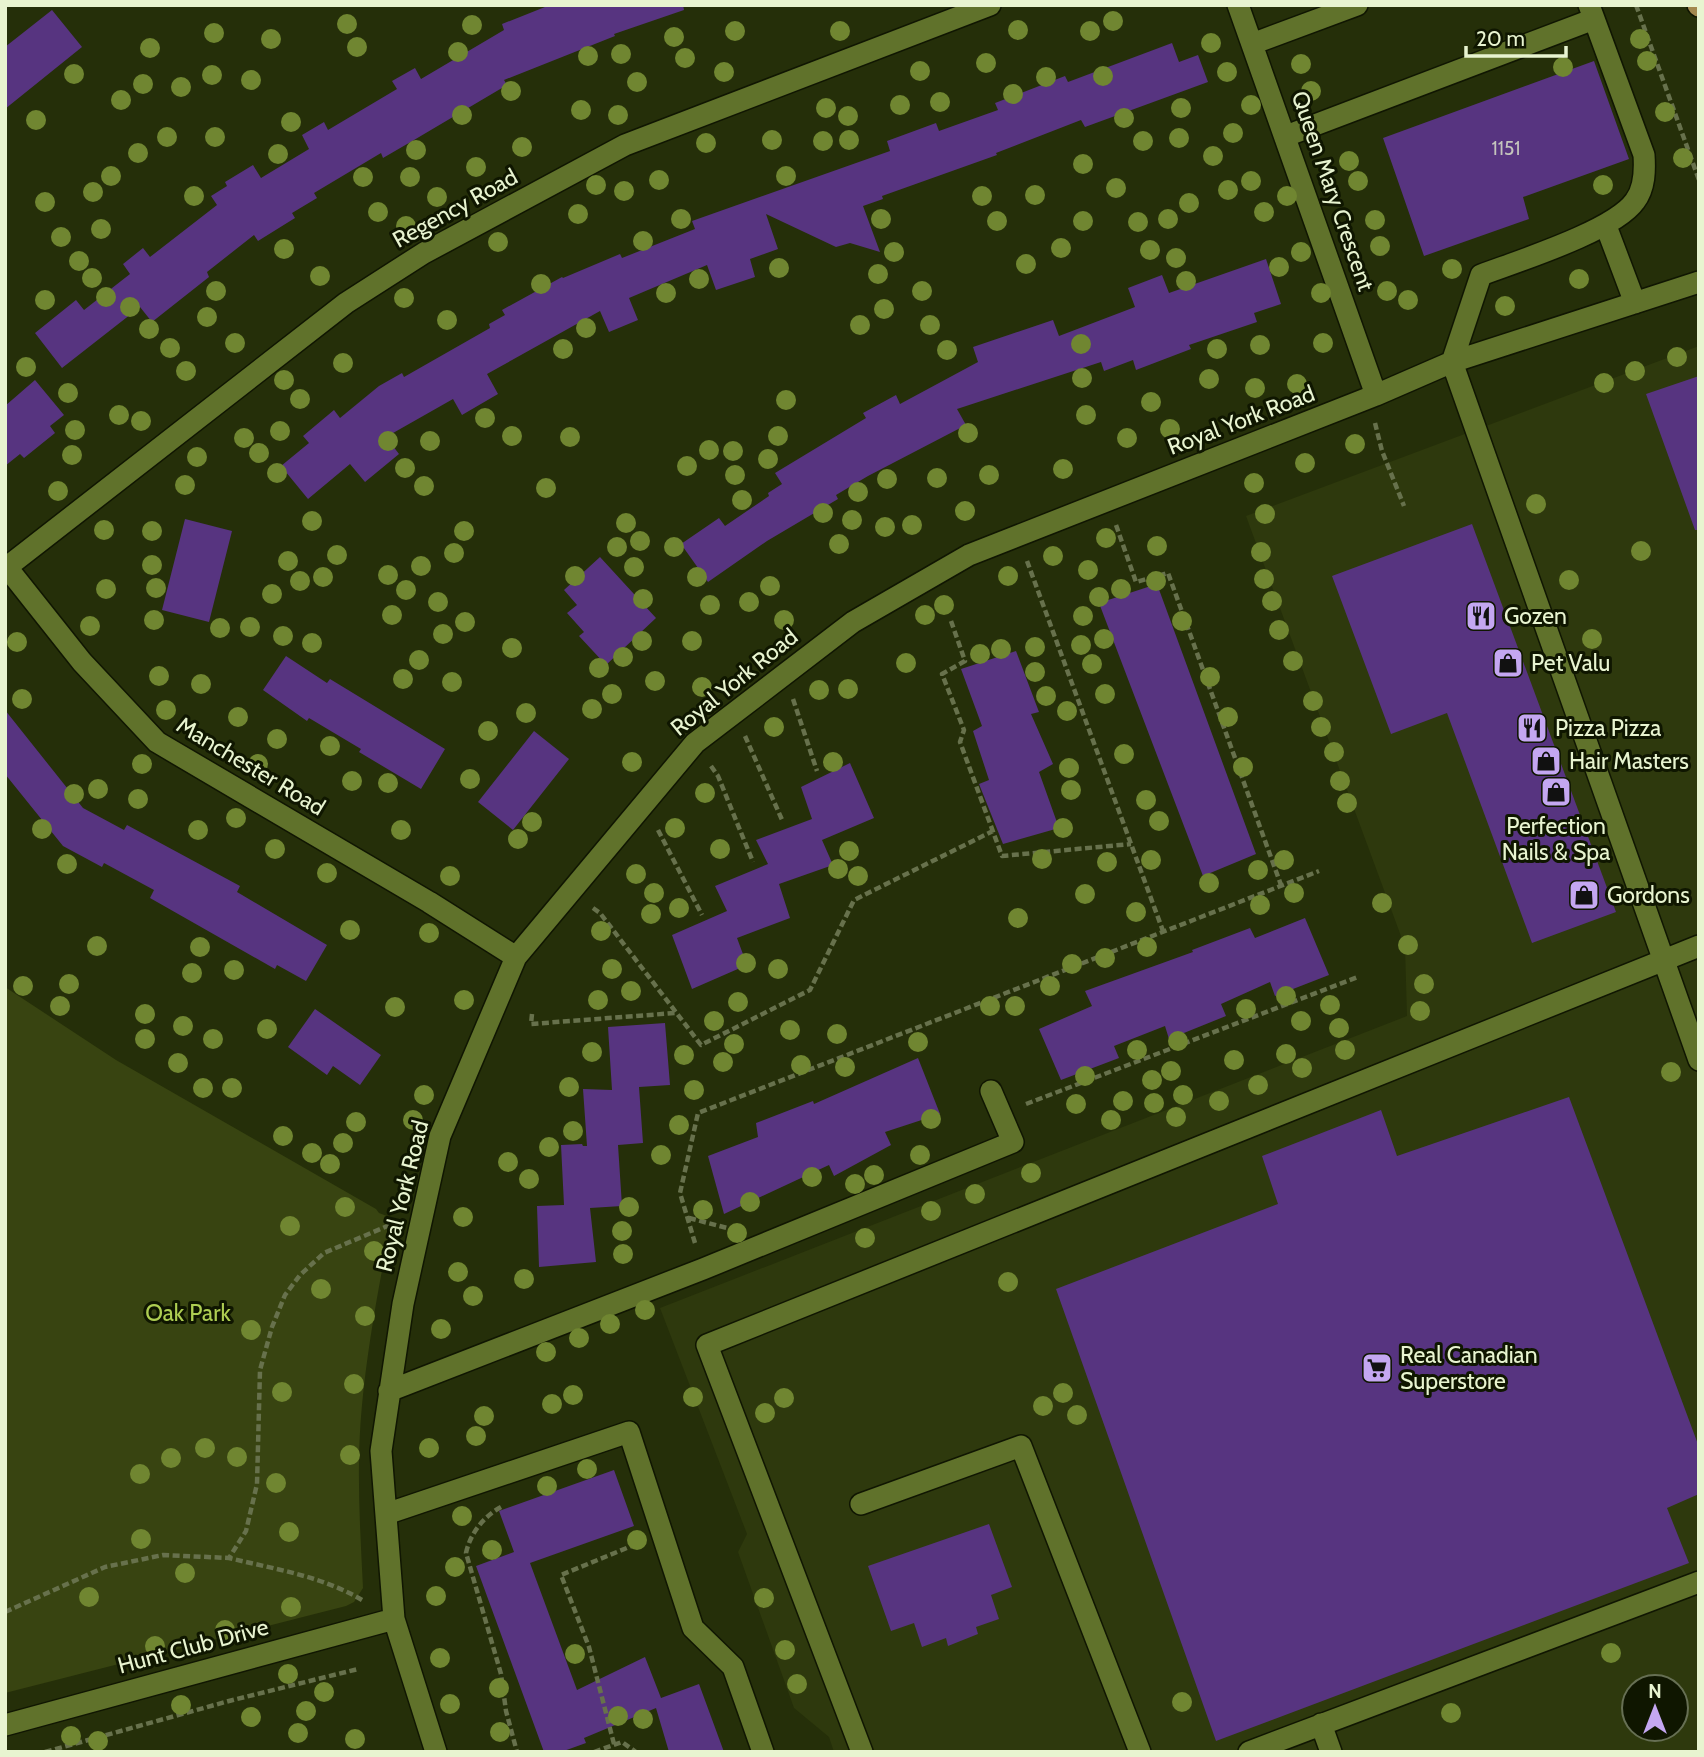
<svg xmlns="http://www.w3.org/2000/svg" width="1704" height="1757" viewBox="0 0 1704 1757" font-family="Cabin,sans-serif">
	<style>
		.built { fill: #2e390d; fill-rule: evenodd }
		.green { fill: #384411 }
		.building { fill: #573480 }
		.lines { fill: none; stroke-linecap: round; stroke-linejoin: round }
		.minor-casing { stroke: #101602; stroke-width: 24 }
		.major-casing { stroke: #101602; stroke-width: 24 }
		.path { stroke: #67714c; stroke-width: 4.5; stroke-dasharray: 7 3.5; stroke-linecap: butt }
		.minor { stroke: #60722b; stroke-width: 21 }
		.major { stroke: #a2884e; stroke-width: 21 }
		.tree { fill: #708631 }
		.labels { text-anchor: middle; stroke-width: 6; stroke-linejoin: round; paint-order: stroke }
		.number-label { font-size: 19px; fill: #c4c4bc }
		.street-label { font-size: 23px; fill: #e8f4d0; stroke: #0f1600 }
		.poi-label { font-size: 23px; fill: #e8f4d0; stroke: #0f1600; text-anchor: start }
		.park-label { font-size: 23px; fill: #aece52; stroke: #0f1600 }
	</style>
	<rect width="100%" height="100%" fill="#252f09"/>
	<path class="built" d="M1699,346V1752H834L829,1737L794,1708L738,1552L747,1534L660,1308L1407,1016L1405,947L1246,516ZM1634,1687H1676V1729H1634Z"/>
	<path class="green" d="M5,987L116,1060L376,1209L379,1213L392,1218C380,1280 368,1342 362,1405C356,1466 360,1527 363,1588L354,1602L346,1606L5,1693Z"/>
	<path class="building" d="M550,5H683L684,10L614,34L615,36L504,80L507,85L414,140L383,158L381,153L314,193L317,198L292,213L295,218L258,241L254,235L207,272L209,277L152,322L140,307L62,368L35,333L76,300L84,310L130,274L123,264L143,248L150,257L217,205L211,196L227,186L225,182L253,165L261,178L309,149L302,135L324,122L328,130L397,89L392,81L415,68L421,79L504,30L502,24Z
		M52,10L82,47L5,109V47Z
		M1172,43L1179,62L1198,55L1208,82L1085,127L1081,120L996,153L997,155L882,196L883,199L863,206L880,252L850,243L836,247L766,214L778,249L750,259L755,277L716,290L707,265L629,298L638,320L609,332L600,311L487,374L498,394L462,415L453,399L386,437L399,454L365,482L350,464L308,499L281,466L309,443L303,436L334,410L340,418L379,386L402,373L404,377L490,328L489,324L505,315L502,310L562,277L563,278L620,254L622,258L695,229L692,221L890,151L887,141L936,123L939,131L998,110L995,103L1065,76L1068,82Z
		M1594,61L1629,159L1523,197L1529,219L1424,256L1383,138Z
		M1266,259L1281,304L1254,313L1257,322L1189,345L1191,349L1136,370L1133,360L1104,371L1101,362L957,409L966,425L868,476L836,495L838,499L767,541L708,582L681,544L719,518L725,526L769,496L768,493L782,484L775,473L866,418L863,413L896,395L900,404L978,362L973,347L1053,320L1059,336L1135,307L1128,288L1162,275L1169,293Z
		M1699,376V530H1695L1646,394Z
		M35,380L64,415L50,426L55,433L24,458L20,454L5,466V406Z
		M185,519L232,531L209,622L162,610Z
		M1472,524L1616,912L1532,943L1447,713L1391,734L1332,576Z
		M600,557L656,618L606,665L579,636L584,632L567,613L577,605L564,590Z
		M1157,584L1256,854L1203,876L1099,603Z
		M1016,651L1039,712L1031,714L1053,764L1039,772L1059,828L1003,844L979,784L989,780L973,731L982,726L961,669Z
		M286,656L327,683L330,679L445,749L421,789L359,752L361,749L309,718L307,721L263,690Z
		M5,710L83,808L124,830L127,825L240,886L237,892L327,945L306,981L277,965L275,969L150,898L154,890L104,863L102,867L63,846L5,774Z
		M534,731L569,759L513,830L478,802Z
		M850,763L874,818L822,840L833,865L779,884L790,918L737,938L747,965L692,989L672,935L727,911L715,886L768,864L756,840L812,819L801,787Z
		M1305,918L1329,975L1275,996L1270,982L1221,1004L1226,1016L1169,1039L1165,1026L1114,1046L1119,1058L1061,1080L1039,1029L1092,1006L1085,991L1193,952L1192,950L1250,928L1255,938Z
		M315,1009L381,1055L360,1085L333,1066L327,1075L288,1047Z
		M665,1023L670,1085L639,1087L643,1143L618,1145L622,1206L590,1208L596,1262L539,1267L537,1206L564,1205L561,1145L582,1144L583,1146H587L583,1089L612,1090L608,1027Z
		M918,1058L940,1114L885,1132L891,1145L834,1176L829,1165L724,1214L708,1156L758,1137L756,1123L813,1101L814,1104Z
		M1569,1097L1699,1447V1494L1667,1508L1689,1563L1216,1741L1056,1289L1278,1204L1262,1156L1381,1110L1397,1156Z
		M614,1470L634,1526L530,1563L577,1690L645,1657L661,1698L699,1684L724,1752H669L656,1708L584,1738L586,1743L561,1752H544L476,1566L514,1552L499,1511Z
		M989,1524L1012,1587L991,1595L999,1619L976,1627L978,1634L948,1646L946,1638L922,1647L914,1623L891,1631L868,1566Z"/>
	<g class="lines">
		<g class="minor-casing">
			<path id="minor" d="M1238,5L1376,395
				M1589,5L1644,155C1645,170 1645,188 1635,201C1614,231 1518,261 1481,275L1452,362L1699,1060
				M1252,44L1357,5
				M1286,136L1594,19
				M1606,226L1635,303
				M5,565L82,662L157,742L429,902L516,957
				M7,567L346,303L424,253L625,145L990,5
				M389,1391L703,1269L1013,1142L991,1091
				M861,1504L1021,1446L1140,1752
				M386,1514L629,1432L693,1628L733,1667L763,1752
				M1321,1724L1331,1752
				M5,1725L394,1619
				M436,1752L394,1619L381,1451L403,1304L440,1136L516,957L695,743L853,622L969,555L1376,395L1452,362L1699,282
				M862,1752L707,1345L1699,946
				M1249,1752L1699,1582"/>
		</g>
		<g class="major-casing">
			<path id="major" d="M1698,5L1699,6"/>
		</g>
		<path class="path" d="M1636,5L1699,180
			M1375,423L1382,451L1404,506
			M1116,525L1136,582L1168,573L1281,885
			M1027,561L1163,931
			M951,621L965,661L942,674L964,730L960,742L1002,856L1131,844
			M793,699L817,771
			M745,736L783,822
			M711,766L718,776L753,862
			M658,830L702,915
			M593,908L600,913L701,1045L810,990L854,900L993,831
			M532,1014L531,1024L675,1013
			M1026,1104L1358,977
			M689,1218L727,1228
			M695,1243L680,1193L698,1113L1319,871
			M501,1507C483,1517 470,1534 466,1553L501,1674L506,1711L517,1752
			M362,1600C322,1576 274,1569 229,1558L246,1531L257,1484L260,1370L272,1327L285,1295L300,1275L324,1253L392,1224
			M5,1612L105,1567L163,1555L229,1558
			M614,1744L589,1647L561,1575L639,1543
			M45,1752L229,1701L358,1669
			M594,1752L622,1742L636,1752"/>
		<use href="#minor" class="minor"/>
		<use href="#major" class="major"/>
	</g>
	<g class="tree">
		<circle cx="1113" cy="21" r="10"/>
		<circle cx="347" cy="24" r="10"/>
		<circle cx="472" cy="25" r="10"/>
		<circle cx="1018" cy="30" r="10"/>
		<circle cx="735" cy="31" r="10"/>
		<circle cx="840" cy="31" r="10"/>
		<circle cx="1090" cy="31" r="10"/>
		<circle cx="214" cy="33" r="10"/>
		<circle cx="674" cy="37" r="10"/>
		<circle cx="271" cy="39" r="10"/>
		<circle cx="1640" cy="39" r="10"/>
		<circle cx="1211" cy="43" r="10"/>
		<circle cx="357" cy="47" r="10"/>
		<circle cx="150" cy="48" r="10"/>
		<circle cx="458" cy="52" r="10"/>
		<circle cx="621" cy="54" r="10"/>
		<circle cx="588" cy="56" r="10"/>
		<circle cx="685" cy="58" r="10"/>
		<circle cx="1647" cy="61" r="10"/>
		<circle cx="986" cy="63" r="10"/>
		<circle cx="1301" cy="64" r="10"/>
		<circle cx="1563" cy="67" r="10"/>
		<circle cx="920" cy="71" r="10"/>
		<circle cx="724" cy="72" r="10"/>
		<circle cx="1227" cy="72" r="10"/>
		<circle cx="74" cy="74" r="10"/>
		<circle cx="212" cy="75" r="10"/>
		<circle cx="1103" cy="76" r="10"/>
		<circle cx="1046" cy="77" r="10"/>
		<circle cx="251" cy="80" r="10"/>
		<circle cx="637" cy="82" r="10"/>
		<circle cx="143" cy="84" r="10"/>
		<circle cx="181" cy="87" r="10"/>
		<circle cx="511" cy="91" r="10"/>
		<circle cx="1311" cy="91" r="10"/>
		<circle cx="1013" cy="94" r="10"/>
		<circle cx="121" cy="100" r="10"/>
		<circle cx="940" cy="102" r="10"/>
		<circle cx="900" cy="105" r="10"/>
		<circle cx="1251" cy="105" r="10"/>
		<circle cx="826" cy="108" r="10"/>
		<circle cx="1181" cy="108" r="10"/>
		<circle cx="581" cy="110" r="10"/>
		<circle cx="1665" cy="112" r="10"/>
		<circle cx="462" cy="115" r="10"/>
		<circle cx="618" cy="115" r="10"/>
		<circle cx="848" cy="116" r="10"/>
		<circle cx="1124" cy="118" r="10"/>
		<circle cx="36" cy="120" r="10"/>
		<circle cx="291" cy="122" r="10"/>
		<circle cx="1233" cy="133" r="10"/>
		<circle cx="167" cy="137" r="10"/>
		<circle cx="215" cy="137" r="10"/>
		<circle cx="1179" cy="138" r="10"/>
		<circle cx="772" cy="140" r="10"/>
		<circle cx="849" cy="140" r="10"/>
		<circle cx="823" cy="141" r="10"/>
		<circle cx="1143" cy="141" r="10"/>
		<circle cx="706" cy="143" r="10"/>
		<circle cx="522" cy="147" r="10"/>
		<circle cx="416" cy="150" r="10"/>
		<circle cx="138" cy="153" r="10"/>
		<circle cx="278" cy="154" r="10"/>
		<circle cx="1213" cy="156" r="10"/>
		<circle cx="1683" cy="158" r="10"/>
		<circle cx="1349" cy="161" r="10"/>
		<circle cx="1083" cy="164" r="10"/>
		<circle cx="476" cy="167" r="10"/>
		<circle cx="111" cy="176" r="10"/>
		<circle cx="786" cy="176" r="10"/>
		<circle cx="363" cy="177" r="10"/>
		<circle cx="410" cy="177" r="10"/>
		<circle cx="659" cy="180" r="10"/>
		<circle cx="1251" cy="181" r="10"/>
		<circle cx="1358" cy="181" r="10"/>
		<circle cx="596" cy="185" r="10"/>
		<circle cx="1603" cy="185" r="10"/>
		<circle cx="1116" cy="188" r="10"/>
		<circle cx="1228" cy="190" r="10"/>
		<circle cx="624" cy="191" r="10"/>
		<circle cx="93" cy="192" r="10"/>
		<circle cx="1035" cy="195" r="10"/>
		<circle cx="194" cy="196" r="10"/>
		<circle cx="982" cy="196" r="10"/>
		<circle cx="1287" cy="196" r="10"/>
		<circle cx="437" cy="197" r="10"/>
		<circle cx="45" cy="202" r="10"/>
		<circle cx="1189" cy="203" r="10"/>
		<circle cx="378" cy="212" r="10"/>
		<circle cx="1264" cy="212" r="10"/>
		<circle cx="578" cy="214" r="10"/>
		<circle cx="681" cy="219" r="10"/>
		<circle cx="881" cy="219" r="10"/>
		<circle cx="1168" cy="219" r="10"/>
		<circle cx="1375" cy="220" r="10"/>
		<circle cx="997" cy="221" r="10"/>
		<circle cx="1083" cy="221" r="10"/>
		<circle cx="1138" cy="222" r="10"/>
		<circle cx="406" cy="226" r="10"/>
		<circle cx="101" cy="229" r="10"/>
		<circle cx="61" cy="237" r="10"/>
		<circle cx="643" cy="241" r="10"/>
		<circle cx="498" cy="242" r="10"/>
		<circle cx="1380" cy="246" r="10"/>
		<circle cx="1061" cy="248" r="10"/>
		<circle cx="284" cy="249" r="10"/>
		<circle cx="1150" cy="250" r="10"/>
		<circle cx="894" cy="252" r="10"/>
		<circle cx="1301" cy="252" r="10"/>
		<circle cx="1176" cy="258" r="10"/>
		<circle cx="79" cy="261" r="10"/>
		<circle cx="1026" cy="264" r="10"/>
		<circle cx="1279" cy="267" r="10"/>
		<circle cx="779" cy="268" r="10"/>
		<circle cx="1452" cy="269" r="10"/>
		<circle cx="878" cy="274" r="10"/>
		<circle cx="320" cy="276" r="10"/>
		<circle cx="92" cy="278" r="10"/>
		<circle cx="699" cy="279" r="10"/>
		<circle cx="1579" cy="279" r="10"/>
		<circle cx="1186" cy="281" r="10"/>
		<circle cx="541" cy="284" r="10"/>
		<circle cx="216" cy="291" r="10"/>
		<circle cx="922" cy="291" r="10"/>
		<circle cx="1387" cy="291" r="10"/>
		<circle cx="666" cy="293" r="10"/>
		<circle cx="1321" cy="293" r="10"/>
		<circle cx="106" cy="297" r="10"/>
		<circle cx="404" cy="298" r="10"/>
		<circle cx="45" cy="300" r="10"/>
		<circle cx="1408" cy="300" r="10"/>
		<circle cx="1505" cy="306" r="10"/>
		<circle cx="130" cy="307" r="10"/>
		<circle cx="884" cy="309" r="10"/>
		<circle cx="207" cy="317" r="10"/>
		<circle cx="447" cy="320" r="10"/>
		<circle cx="860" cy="325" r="10"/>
		<circle cx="930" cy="325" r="10"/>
		<circle cx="586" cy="328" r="10"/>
		<circle cx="149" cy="329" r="10"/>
		<circle cx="235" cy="343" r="10"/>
		<circle cx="1323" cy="343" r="10"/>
		<circle cx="1081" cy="344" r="10"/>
		<circle cx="1260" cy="345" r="10"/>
		<circle cx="170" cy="348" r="10"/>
		<circle cx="563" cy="349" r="10"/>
		<circle cx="1217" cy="349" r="10"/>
		<circle cx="947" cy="350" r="10"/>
		<circle cx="1677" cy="357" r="10"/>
		<circle cx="343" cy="363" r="10"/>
		<circle cx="26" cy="367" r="10"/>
		<circle cx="186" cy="371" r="10"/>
		<circle cx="1635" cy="371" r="10"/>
		<circle cx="1082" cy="378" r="10"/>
		<circle cx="1209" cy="379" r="10"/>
		<circle cx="284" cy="380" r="10"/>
		<circle cx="1604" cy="383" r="10"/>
		<circle cx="1297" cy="384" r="10"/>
		<circle cx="1255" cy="388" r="10"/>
		<circle cx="68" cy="393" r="10"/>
		<circle cx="300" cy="399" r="10"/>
		<circle cx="786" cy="400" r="10"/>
		<circle cx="1151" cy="402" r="10"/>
		<circle cx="119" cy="415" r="10"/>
		<circle cx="1086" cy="415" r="10"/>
		<circle cx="485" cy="418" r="10"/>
		<circle cx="141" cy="421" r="10"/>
		<circle cx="1170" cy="429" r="10"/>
		<circle cx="75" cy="430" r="10"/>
		<circle cx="280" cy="431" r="10"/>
		<circle cx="968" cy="433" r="10"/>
		<circle cx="512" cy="436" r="10"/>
		<circle cx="778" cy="436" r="10"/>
		<circle cx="570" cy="437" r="10"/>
		<circle cx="244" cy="438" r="10"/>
		<circle cx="1127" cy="438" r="10"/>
		<circle cx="388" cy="441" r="10"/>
		<circle cx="430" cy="441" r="10"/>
		<circle cx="1355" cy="444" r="10"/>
		<circle cx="709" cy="450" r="10"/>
		<circle cx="733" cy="451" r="10"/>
		<circle cx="259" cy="453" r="10"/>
		<circle cx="72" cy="455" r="10"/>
		<circle cx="197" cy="457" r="10"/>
		<circle cx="768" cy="459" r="10"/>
		<circle cx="1305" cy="463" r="10"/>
		<circle cx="687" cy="466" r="10"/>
		<circle cx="405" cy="468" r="10"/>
		<circle cx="1063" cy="469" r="10"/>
		<circle cx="277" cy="473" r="10"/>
		<circle cx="735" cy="475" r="10"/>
		<circle cx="989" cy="475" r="10"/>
		<circle cx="937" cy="478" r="10"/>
		<circle cx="887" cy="479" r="10"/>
		<circle cx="1254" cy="483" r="10"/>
		<circle cx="185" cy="485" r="10"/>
		<circle cx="424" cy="486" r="10"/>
		<circle cx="546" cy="488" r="10"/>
		<circle cx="58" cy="491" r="10"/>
		<circle cx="858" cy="492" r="10"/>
		<circle cx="742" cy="500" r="10"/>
		<circle cx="1536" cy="504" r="10"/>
		<circle cx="965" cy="511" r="10"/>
		<circle cx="823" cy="513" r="10"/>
		<circle cx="1265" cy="514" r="10"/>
		<circle cx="852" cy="520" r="10"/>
		<circle cx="312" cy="521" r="10"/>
		<circle cx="626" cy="523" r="10"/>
		<circle cx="912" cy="525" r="10"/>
		<circle cx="885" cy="527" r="10"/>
		<circle cx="104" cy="530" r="10"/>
		<circle cx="152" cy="531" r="10"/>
		<circle cx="464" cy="531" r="10"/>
		<circle cx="1106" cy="538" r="10"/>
		<circle cx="640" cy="541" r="10"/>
		<circle cx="839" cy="544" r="10"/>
		<circle cx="1157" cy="546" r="10"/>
		<circle cx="617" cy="547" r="10"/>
		<circle cx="674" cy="547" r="10"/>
		<circle cx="1641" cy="551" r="10"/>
		<circle cx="1261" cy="552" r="10"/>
		<circle cx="454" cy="553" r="10"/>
		<circle cx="337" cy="555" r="10"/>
		<circle cx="1053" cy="556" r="10"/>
		<circle cx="288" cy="561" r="10"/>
		<circle cx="152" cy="565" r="10"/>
		<circle cx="421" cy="566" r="10"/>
		<circle cx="634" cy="567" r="10"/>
		<circle cx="1088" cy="570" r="10"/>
		<circle cx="388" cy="575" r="10"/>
		<circle cx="575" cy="576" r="10"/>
		<circle cx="1008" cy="576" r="10"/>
		<circle cx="323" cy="577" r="10"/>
		<circle cx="697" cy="577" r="10"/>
		<circle cx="1264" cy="579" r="10"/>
		<circle cx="1569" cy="580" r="10"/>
		<circle cx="300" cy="581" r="10"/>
		<circle cx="1156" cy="581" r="10"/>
		<circle cx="770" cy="586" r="10"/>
		<circle cx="156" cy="588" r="10"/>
		<circle cx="106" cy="589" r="10"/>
		<circle cx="1121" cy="589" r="10"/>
		<circle cx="406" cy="590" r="10"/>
		<circle cx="272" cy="594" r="10"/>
		<circle cx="1099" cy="597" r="10"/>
		<circle cx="643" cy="599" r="10"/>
		<circle cx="1272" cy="601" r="10"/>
		<circle cx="438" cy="602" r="10"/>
		<circle cx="749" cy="602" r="10"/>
		<circle cx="710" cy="605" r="10"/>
		<circle cx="944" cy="605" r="10"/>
		<circle cx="392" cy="615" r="10"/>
		<circle cx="925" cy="615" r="10"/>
		<circle cx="1083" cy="616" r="10"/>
		<circle cx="154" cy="620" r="10"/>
		<circle cx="784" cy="620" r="10"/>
		<circle cx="1182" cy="621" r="10"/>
		<circle cx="465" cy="622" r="10"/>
		<circle cx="90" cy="626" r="10"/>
		<circle cx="250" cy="627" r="10"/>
		<circle cx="220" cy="628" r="10"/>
		<circle cx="1279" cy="630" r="10"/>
		<circle cx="443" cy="634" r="10"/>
		<circle cx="283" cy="636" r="10"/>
		<circle cx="1104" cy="639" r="10"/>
		<circle cx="1592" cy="639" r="10"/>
		<circle cx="642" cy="641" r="10"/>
		<circle cx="692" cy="641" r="10"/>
		<circle cx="17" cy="642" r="10"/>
		<circle cx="312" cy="643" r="10"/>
		<circle cx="1081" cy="645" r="10"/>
		<circle cx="1035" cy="647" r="10"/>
		<circle cx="512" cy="648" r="10"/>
		<circle cx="1001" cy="649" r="10"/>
		<circle cx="980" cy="654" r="10"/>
		<circle cx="623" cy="657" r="10"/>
		<circle cx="419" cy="660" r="10"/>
		<circle cx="1293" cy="661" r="10"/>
		<circle cx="906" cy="663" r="10"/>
		<circle cx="1092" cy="664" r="10"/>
		<circle cx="599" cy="668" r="10"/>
		<circle cx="1035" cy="672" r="10"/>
		<circle cx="159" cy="676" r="10"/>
		<circle cx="1210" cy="677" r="10"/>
		<circle cx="403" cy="679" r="10"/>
		<circle cx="655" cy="681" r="10"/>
		<circle cx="452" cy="682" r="10"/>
		<circle cx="201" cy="684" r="10"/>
		<circle cx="702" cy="687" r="10"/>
		<circle cx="848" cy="689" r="10"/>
		<circle cx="819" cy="690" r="10"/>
		<circle cx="612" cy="694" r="10"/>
		<circle cx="1105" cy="694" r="10"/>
		<circle cx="1046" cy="696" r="10"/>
		<circle cx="22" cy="699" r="10"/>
		<circle cx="1313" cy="701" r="10"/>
		<circle cx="592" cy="709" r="10"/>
		<circle cx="166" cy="710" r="10"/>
		<circle cx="1067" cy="711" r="10"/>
		<circle cx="526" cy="713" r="10"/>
		<circle cx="238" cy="717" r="10"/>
		<circle cx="1228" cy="717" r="10"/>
		<circle cx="774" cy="727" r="10"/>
		<circle cx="1321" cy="727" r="10"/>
		<circle cx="488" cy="731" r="10"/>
		<circle cx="277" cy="739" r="10"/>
		<circle cx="330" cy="746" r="10"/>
		<circle cx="1334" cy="752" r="10"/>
		<circle cx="1124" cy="754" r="10"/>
		<circle cx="632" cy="762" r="10"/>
		<circle cx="833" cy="762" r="10"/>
		<circle cx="142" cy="764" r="10"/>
		<circle cx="258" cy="764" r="10"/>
		<circle cx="1243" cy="767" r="10"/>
		<circle cx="1069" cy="768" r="10"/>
		<circle cx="470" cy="779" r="10"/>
		<circle cx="352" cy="781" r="10"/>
		<circle cx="1340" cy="781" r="10"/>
		<circle cx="388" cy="783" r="10"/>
		<circle cx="98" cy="789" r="10"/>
		<circle cx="1071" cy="790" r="10"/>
		<circle cx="705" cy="793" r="10"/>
		<circle cx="74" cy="794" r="10"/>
		<circle cx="138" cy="799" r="10"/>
		<circle cx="1146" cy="800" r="10"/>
		<circle cx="1347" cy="803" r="10"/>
		<circle cx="236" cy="818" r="10"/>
		<circle cx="1159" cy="821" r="10"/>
		<circle cx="532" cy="822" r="10"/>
		<circle cx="675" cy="828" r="10"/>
		<circle cx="1063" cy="828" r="10"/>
		<circle cx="42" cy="829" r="10"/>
		<circle cx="198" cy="830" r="10"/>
		<circle cx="401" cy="830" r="10"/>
		<circle cx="518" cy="839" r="10"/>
		<circle cx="275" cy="849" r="10"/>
		<circle cx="720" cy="849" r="10"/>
		<circle cx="849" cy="851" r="10"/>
		<circle cx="1042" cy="859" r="10"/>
		<circle cx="1151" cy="860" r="10"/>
		<circle cx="1284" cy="860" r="10"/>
		<circle cx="1107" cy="862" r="10"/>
		<circle cx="67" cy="864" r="10"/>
		<circle cx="838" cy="869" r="10"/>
		<circle cx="1258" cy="870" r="10"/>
		<circle cx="327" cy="873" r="10"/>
		<circle cx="636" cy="874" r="10"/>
		<circle cx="450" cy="876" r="10"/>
		<circle cx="858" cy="876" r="10"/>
		<circle cx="1209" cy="883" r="10"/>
		<circle cx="654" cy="893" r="10"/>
		<circle cx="1294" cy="893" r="10"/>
		<circle cx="1085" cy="894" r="10"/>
		<circle cx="1382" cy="903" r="10"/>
		<circle cx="1260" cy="905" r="10"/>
		<circle cx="679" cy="908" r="10"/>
		<circle cx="1136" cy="912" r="10"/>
		<circle cx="651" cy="914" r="10"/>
		<circle cx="1018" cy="918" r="10"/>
		<circle cx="350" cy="930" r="10"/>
		<circle cx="601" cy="931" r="10"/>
		<circle cx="429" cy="933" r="10"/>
		<circle cx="1408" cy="945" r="10"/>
		<circle cx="97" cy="946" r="10"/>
		<circle cx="200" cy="947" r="10"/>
		<circle cx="1147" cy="947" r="10"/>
		<circle cx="1105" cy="958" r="10"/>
		<circle cx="746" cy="963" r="10"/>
		<circle cx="1072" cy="964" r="10"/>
		<circle cx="612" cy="969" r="10"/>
		<circle cx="778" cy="969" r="10"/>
		<circle cx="234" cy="970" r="10"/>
		<circle cx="192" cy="973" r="10"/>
		<circle cx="69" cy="984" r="10"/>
		<circle cx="1424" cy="984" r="10"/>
		<circle cx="23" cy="986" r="10"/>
		<circle cx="1050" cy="986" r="10"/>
		<circle cx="631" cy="991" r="10"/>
		<circle cx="1286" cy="996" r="10"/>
		<circle cx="464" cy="1000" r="10"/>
		<circle cx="598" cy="1000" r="10"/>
		<circle cx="738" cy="1002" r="10"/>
		<circle cx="1330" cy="1005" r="10"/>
		<circle cx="60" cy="1006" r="10"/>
		<circle cx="990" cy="1006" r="10"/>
		<circle cx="1015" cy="1006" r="10"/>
		<circle cx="395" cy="1007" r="10"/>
		<circle cx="1246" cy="1009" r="10"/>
		<circle cx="1420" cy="1011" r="10"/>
		<circle cx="145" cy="1014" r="10"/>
		<circle cx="714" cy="1021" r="10"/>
		<circle cx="1301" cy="1021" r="10"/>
		<circle cx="183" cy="1026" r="10"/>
		<circle cx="1339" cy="1028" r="10"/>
		<circle cx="267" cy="1029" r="10"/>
		<circle cx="790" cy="1030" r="10"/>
		<circle cx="837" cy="1034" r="10"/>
		<circle cx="145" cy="1039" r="10"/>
		<circle cx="213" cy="1039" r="10"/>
		<circle cx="1178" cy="1041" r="10"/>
		<circle cx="918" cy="1042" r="10"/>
		<circle cx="734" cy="1044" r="10"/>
		<circle cx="1137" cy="1050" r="10"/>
		<circle cx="1345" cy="1050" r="10"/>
		<circle cx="592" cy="1052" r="10"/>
		<circle cx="1286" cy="1054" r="10"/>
		<circle cx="684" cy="1055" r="10"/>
		<circle cx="1234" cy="1060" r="10"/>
		<circle cx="723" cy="1062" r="10"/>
		<circle cx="178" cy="1063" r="10"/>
		<circle cx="801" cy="1065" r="10"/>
		<circle cx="845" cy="1067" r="10"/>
		<circle cx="1302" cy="1068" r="10"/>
		<circle cx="1171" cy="1071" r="10"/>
		<circle cx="1671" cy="1072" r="10"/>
		<circle cx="1085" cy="1076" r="10"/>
		<circle cx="1152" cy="1080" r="10"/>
		<circle cx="1258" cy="1085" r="10"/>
		<circle cx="569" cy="1087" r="10"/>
		<circle cx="203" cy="1088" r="10"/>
		<circle cx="232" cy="1088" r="10"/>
		<circle cx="694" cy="1090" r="10"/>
		<circle cx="424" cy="1095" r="10"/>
		<circle cx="1183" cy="1095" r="10"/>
		<circle cx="1123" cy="1101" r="10"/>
		<circle cx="1219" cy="1101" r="10"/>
		<circle cx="1154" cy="1103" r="10"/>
		<circle cx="1076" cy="1104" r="10"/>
		<circle cx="1176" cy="1117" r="10"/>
		<circle cx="931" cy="1119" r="10"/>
		<circle cx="413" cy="1120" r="10"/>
		<circle cx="1111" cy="1120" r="10"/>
		<circle cx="356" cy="1122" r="10"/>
		<circle cx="679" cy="1125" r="10"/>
		<circle cx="573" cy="1131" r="10"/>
		<circle cx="283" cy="1136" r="10"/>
		<circle cx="343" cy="1143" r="10"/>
		<circle cx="549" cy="1147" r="10"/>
		<circle cx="312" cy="1153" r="10"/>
		<circle cx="661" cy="1155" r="10"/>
		<circle cx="920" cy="1155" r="10"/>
		<circle cx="508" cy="1162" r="10"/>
		<circle cx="330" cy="1164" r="10"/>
		<circle cx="1031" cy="1173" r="10"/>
		<circle cx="874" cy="1175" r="10"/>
		<circle cx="812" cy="1177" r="10"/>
		<circle cx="529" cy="1179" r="10"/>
		<circle cx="855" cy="1184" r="10"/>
		<circle cx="975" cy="1194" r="10"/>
		<circle cx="750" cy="1202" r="10"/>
		<circle cx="345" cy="1207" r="10"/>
		<circle cx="629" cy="1207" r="10"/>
		<circle cx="703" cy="1210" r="10"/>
		<circle cx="931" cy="1211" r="10"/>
		<circle cx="463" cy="1217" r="10"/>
		<circle cx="290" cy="1226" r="10"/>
		<circle cx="622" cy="1231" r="10"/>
		<circle cx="737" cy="1233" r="10"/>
		<circle cx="865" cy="1238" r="10"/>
		<circle cx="374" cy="1251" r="10"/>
		<circle cx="623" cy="1254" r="10"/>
		<circle cx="458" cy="1272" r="10"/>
		<circle cx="524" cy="1279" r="10"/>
		<circle cx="1008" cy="1282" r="10"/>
		<circle cx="321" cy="1289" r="10"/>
		<circle cx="473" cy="1296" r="10"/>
		<circle cx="645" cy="1310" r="10"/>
		<circle cx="365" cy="1316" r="10"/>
		<circle cx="610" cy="1324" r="10"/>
		<circle cx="441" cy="1329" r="10"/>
		<circle cx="251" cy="1330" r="10"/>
		<circle cx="579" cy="1338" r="10"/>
		<circle cx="546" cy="1352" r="10"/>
		<circle cx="354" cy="1384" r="10"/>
		<circle cx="282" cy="1392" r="10"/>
		<circle cx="1063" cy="1393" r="10"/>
		<circle cx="573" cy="1395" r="10"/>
		<circle cx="693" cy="1397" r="10"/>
		<circle cx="784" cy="1398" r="10"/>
		<circle cx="552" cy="1404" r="10"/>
		<circle cx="1043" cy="1406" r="10"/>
		<circle cx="765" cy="1413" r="10"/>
		<circle cx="1077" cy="1415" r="10"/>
		<circle cx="484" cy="1416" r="10"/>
		<circle cx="476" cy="1436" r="10"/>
		<circle cx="205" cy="1448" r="10"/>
		<circle cx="429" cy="1448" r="10"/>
		<circle cx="350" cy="1455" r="10"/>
		<circle cx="237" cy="1457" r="10"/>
		<circle cx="171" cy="1458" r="10"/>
		<circle cx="587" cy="1469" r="10"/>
		<circle cx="140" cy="1474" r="10"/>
		<circle cx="276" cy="1483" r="10"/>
		<circle cx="547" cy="1486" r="10"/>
		<circle cx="462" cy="1516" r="10"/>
		<circle cx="289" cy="1532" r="10"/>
		<circle cx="141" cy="1539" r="10"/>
		<circle cx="637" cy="1540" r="10"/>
		<circle cx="492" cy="1550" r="10"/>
		<circle cx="455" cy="1567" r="10"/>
		<circle cx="185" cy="1573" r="10"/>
		<circle cx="436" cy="1596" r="10"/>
		<circle cx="89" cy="1597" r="10"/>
		<circle cx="764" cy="1598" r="10"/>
		<circle cx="291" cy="1607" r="10"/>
		<circle cx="225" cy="1630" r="10"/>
		<circle cx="155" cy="1646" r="10"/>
		<circle cx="785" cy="1650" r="10"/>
		<circle cx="1611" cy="1653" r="10"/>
		<circle cx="575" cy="1654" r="10"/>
		<circle cx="440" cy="1658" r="10"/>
		<circle cx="288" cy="1674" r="10"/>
		<circle cx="797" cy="1684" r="10"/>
		<circle cx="499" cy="1688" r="10"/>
		<circle cx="324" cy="1692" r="10"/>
		<circle cx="1182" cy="1702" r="10"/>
		<circle cx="450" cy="1704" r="10"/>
		<circle cx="181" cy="1705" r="10"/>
		<circle cx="306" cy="1711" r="10"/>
		<circle cx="1451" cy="1713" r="10"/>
		<circle cx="618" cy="1716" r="10"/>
		<circle cx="251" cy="1717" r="10"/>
		<circle cx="643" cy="1719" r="10"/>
		<circle cx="500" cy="1732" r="10"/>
		<circle cx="298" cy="1733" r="10"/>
		<circle cx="71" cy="1736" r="10"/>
		<circle cx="355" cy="1739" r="10"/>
		<circle cx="98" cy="1741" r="10"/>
	</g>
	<defs>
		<g id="restaurant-square" transform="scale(1.575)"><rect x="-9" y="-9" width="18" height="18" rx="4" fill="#c4a7f1" stroke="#0f1600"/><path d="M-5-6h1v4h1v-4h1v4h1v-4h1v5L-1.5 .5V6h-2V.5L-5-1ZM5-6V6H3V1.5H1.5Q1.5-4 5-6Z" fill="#111"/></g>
		<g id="shop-square" transform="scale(1.575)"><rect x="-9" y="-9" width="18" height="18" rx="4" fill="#c4a7f1" stroke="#0f1600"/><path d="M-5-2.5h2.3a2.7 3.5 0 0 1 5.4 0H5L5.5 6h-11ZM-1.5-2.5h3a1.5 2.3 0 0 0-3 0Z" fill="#111"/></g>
		<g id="supermarket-square" transform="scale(1.575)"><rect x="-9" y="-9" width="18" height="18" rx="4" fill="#c4a7f1" stroke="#0f1600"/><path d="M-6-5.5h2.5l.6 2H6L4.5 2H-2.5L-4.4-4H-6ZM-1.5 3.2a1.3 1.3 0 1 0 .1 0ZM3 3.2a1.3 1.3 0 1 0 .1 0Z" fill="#111"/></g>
	</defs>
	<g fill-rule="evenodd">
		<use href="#restaurant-square" x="1481" y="616"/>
		<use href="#shop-square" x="1508" y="663"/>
		<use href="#restaurant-square" x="1532" y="728"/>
		<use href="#shop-square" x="1546" y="761"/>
		<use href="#shop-square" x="1556" y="792"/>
		<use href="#shop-square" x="1584" y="895"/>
		<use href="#supermarket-square" x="1377" y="1368"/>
	</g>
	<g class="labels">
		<g class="number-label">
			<text x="1506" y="155">1151</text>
		</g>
		<g class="street-label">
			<text transform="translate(1333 191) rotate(71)" y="8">Queen Mary Crescent</text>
			<text transform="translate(455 208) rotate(-29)" y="8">Regency Road</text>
			<text transform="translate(1241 420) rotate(-21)" y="8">Royal York Road</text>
			<text transform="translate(734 682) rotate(-39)" y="8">Royal York Road</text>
			<text transform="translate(251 766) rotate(31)" y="8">Manchester Road</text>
			<text transform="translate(402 1196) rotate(-76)" y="8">Royal York Road</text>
			<text transform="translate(193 1646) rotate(-15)" y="8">Hunt Club Drive</text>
		</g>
		<g class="poi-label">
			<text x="1504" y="624">Gozen</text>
			<text x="1531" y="671">Pet Valu</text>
			<text x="1555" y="736">Pizza Pizza</text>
			<text x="1569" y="769">Hair Masters</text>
			<text x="1556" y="834" text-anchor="middle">Perfection<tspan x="1556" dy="26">Nails &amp; Spa</tspan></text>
			<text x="1607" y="903">Gordons</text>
			<text x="1400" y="1363">Real Canadian<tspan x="1400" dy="26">Superstore</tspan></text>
		</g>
		<g class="park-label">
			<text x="188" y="1321">Oak Park</text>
		</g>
	</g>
	<rect width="1704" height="1757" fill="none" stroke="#e8f4d0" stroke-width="14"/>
	<g transform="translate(1655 1708)"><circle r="33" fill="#0f1600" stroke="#666f53" stroke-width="2"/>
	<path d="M0-5L12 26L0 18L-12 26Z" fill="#c4a7f1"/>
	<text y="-10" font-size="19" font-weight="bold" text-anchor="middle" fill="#e8f4d0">N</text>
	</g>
	<path d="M1466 46v10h100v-10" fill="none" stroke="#e8f4d0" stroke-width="3.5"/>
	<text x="1476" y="46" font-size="21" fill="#e8f4d0" stroke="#0f1600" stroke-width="5" paint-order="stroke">20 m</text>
</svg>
